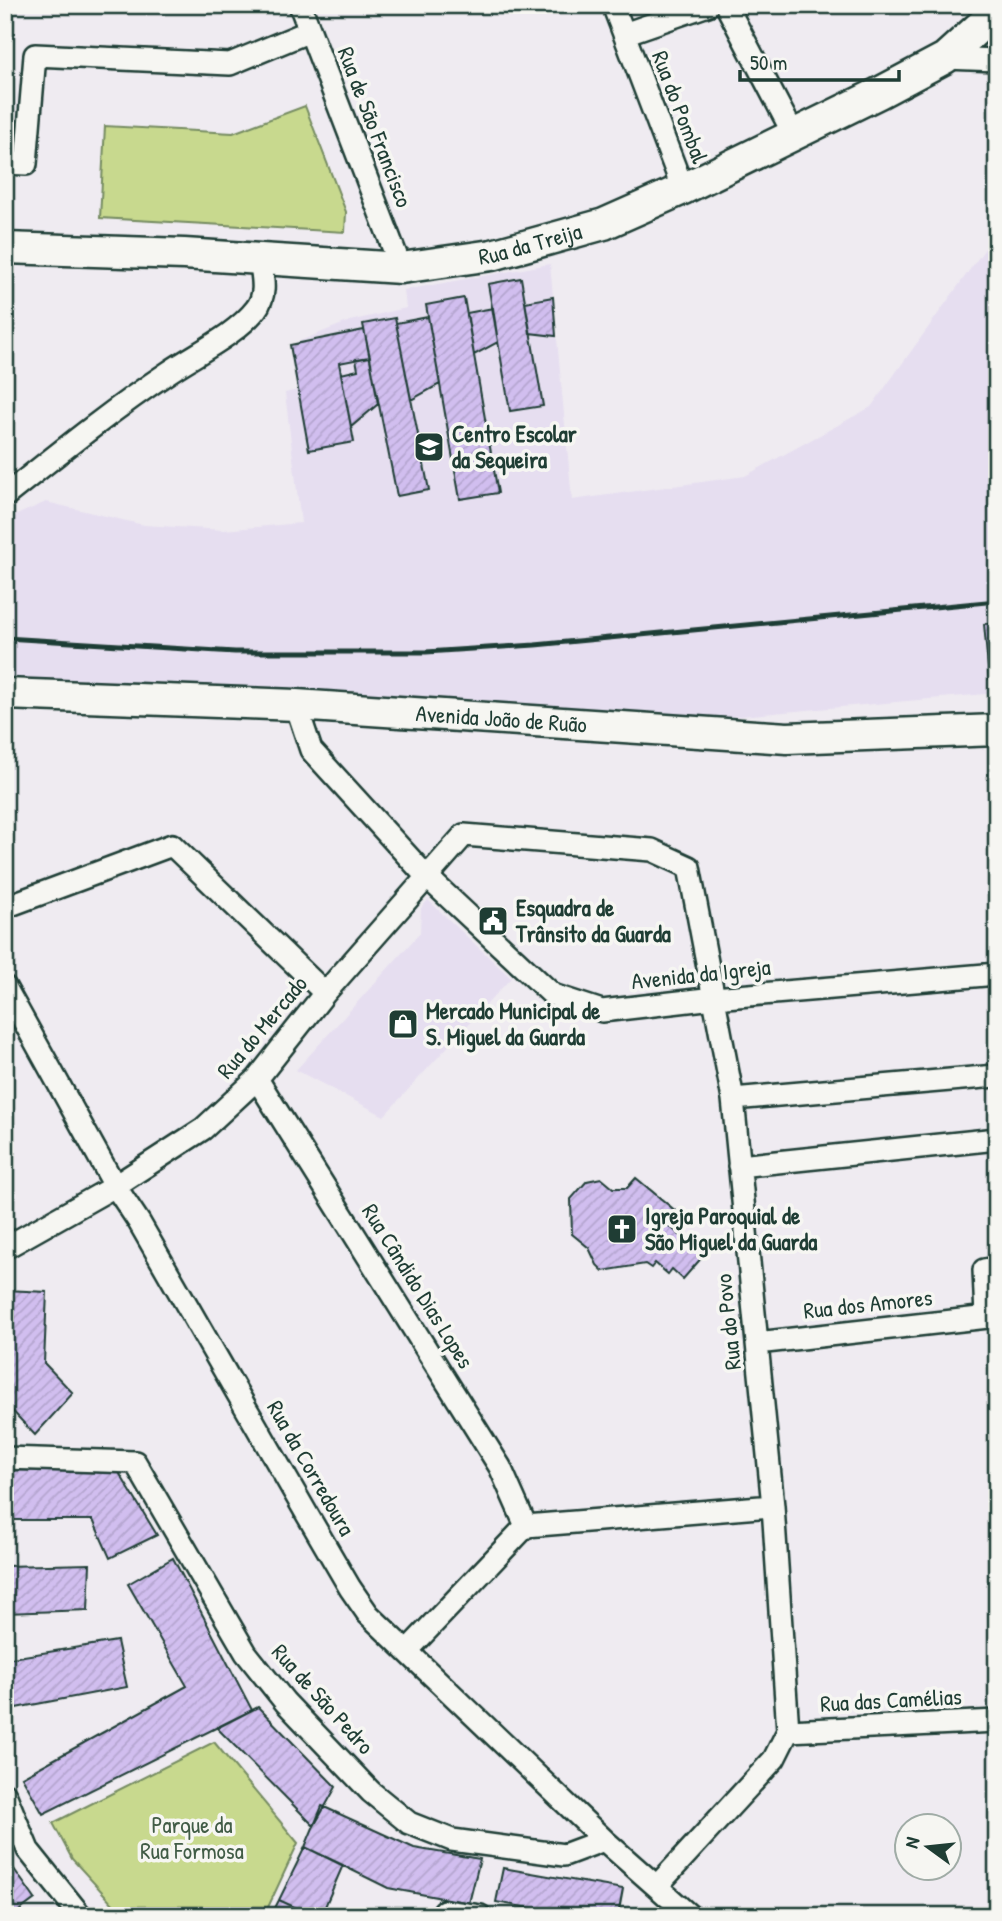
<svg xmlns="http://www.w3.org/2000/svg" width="1002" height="1921" viewBox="0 0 1002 1921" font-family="'Patrick Hand',sans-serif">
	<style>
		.built { fill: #e6def0 }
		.green { fill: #c8d98e; stroke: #748b61; stroke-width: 2 }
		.building { fill: url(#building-hatch); stroke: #1f3d34; stroke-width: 2 }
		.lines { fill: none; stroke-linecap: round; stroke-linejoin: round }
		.street-casing { stroke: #1f3d34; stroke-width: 26 }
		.secondary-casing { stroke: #1f3d34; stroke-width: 35 }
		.street { stroke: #f6f6f2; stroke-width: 21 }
		.secondary { stroke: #f6f6f2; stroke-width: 30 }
		.rail { stroke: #1f3d34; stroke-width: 5 }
		.labels { text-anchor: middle; stroke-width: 7; stroke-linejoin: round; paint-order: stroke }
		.street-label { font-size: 23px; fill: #1f3d34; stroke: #f6f6f2 }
		.poi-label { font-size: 23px; font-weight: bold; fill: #1f3d34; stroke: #f6f6f2; text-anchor: start }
		.park-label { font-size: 23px; fill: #415c46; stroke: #f6f6f2 }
	</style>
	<defs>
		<pattern id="building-hatch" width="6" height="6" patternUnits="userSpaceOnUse" patternTransform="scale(1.75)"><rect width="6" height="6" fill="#d1beef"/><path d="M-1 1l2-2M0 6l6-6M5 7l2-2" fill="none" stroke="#b3a4ce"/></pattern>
	</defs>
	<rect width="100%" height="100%" fill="#efebf1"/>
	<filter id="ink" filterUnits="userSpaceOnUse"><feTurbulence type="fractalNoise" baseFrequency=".0143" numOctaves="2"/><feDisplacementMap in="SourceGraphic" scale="14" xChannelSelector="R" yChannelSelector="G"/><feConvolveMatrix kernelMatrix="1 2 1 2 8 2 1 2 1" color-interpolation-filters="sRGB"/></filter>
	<g filter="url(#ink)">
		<path class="built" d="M997,232V693L718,718L469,707L5,680V520L46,502L144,525L224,530L301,523L285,393L298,390L290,345L350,321L406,308L404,290L550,264L572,500L745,476L871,407Z
			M428,900L511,978L384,1116L296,1070L420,933L421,908Z"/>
		<path class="green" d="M305,106L346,212L345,232L100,218L105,126L233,133Z
			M214,1742L298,1843L264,1916H124L72,1859L53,1823Z"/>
		<path class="building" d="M521,278L543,406L510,411L488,284Z
			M553,297L556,336L530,333L525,302Z
			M464,298L498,493L460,499L426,305Z
			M493,308L498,342L474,355L467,313Z
			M428,317L440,384L411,400L396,323Z
			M395,318L429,490L397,496L363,324Z
			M364,330L370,357L339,363L354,442L309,450L290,345Z
			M370,357L378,404L351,427L341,374L358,370L356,359Z
			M997,623V678L989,679L984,624Z
			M601,1178L613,1188H627L636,1178L678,1213L668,1225L704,1255L683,1279L672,1269L668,1274L655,1263L651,1268L645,1264L603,1271L597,1265L589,1248L572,1234L571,1199L587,1181Z
			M5,1290L47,1292L44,1363L73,1393L35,1435L5,1403Z
			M5,1470L118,1471L157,1535L110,1558L93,1520H5Z
			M173,1558L252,1710L43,1814L22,1777L187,1686L128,1584Z
			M90,1564L88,1610L5,1613V1566Z
			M117,1641L127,1687L5,1710V1659Z
			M258,1707L336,1787L314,1826L217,1728Z
			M322,1806L414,1848L480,1859L469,1903L388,1888L305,1847Z
			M305,1847L343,1865L321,1916H314L279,1900Z
			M503,1868L623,1889L618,1916H573L496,1902Z
			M14,1869L35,1899L12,1916H5V1876Z
			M279,1900L314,1916H271Z"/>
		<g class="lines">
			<g class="street-casing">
				<path id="street" d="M300,5L401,268
					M613,5L683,189
					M726,5L794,135
					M624,34L708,5
					M945,58L997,60
					M5,163L26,164L35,55L230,64L310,31
					M5,496C59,453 112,410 169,372C195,354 236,335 256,309C268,293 262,276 260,258
					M296,705L311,750L426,876L553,995L602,1011L714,998L997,974
					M5,907L172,845L325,993
					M5,987L115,1186L139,1222L308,1516L350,1588L368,1614L604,1840L690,1916
					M257,1079L500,1467L526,1526
					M733,1099L996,1076
					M739,1166L997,1139
					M5,1248L115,1186L203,1129L257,1079L325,993L464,835L652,850L689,867L733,1099L773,1506L788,1731L774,1759L657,1886
					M986,1317L984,1270L997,1268
					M757,1343L997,1316
					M5,1458L135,1462L246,1653L285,1702L371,1792L409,1823L452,1840L564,1855L604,1840
					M407,1651L526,1526L773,1506
					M788,1731L997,1721
					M5,1794L28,1850L81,1916
					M443,1916L444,1911L480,1916"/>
			</g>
			<g class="secondary-casing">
				<g id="secondary">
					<path id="s1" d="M5,248L184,254L401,268L492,255L604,224L683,189L879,93L945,58L988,19L997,6"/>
					<path id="s2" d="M5,694L296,705L787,738L997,730"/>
				</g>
			</g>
			<use href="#street" class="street"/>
			<use href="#secondary" class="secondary"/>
			<path class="rail" d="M5,638L235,652H426L535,645L997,601"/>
		</g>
	</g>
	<defs>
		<g id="school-square" transform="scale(1.575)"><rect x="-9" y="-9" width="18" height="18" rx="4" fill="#1f3d34" stroke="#f6f6f2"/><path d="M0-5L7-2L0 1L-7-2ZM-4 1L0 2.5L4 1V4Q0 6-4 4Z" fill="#fff"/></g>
		<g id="civic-square" transform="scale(1.575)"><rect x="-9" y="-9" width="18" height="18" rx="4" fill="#1f3d34" stroke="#f6f6f2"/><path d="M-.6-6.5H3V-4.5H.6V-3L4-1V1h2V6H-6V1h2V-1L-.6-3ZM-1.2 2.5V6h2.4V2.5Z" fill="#fff"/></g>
		<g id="shop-square" transform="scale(1.575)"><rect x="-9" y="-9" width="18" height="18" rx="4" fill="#1f3d34" stroke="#f6f6f2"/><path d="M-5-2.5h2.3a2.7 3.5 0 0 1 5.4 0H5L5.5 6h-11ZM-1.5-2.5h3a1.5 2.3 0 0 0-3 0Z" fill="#fff"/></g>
		<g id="church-square" transform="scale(1.575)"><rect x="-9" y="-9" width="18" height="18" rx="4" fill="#1f3d34" stroke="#f6f6f2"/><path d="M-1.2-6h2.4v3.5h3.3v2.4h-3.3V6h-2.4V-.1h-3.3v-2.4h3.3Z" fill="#fff"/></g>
	</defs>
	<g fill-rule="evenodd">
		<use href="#school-square" x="429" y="447"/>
		<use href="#civic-square" x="493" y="921"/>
		<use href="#shop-square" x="403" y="1024"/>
		<use href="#church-square" x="622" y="1229"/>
	</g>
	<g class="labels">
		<g class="street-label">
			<text transform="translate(680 107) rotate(69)" y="8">Rua do Pombal</text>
			<text transform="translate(375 127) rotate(69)" y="8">Rua de São Francisco</text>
			<text dy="8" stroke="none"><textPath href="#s1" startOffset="528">Rua da Treija</textPath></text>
			<text dy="8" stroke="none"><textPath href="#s2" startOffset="497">Avenida João de Ruão</textPath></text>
			<text transform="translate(701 974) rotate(-6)" y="8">Avenida da Igreja</text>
			<text transform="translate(262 1027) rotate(-50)" y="8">Rua do Mercado</text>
			<text transform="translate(418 1286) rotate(58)" y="8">Rua Cândido Dias Lopes</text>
			<text transform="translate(868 1304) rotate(-6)" y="8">Rua dos Amores</text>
			<text transform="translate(728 1322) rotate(-96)" y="8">Rua do Povo</text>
			<text transform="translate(311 1468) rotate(60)" y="8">Rua da Corredoura</text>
			<text transform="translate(323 1699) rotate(48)" y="8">Rua de São Pedro</text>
			<text transform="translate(891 1700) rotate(-3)" y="8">Rua das Camélias</text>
		</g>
		<g class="poi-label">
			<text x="452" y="442">Centro Escolar<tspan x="452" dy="26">da Sequeira</tspan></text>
			<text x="516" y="916">Esquadra de<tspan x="516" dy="26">Trânsito da Guarda</tspan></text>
			<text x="426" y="1019">Mercado Municipal de<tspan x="426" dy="26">S. Miguel da Guarda</tspan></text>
			<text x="645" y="1224">Igreja Paroquial de<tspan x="645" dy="26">São Miguel da Guarda</tspan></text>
		</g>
		<g class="park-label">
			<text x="192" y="1833">Parque da<tspan x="192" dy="26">Rua Formosa</tspan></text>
		</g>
	</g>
	<rect width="1002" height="1921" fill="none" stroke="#f6f6f2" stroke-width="28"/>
	<rect x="14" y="14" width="974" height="1893" fill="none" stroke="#1f3d34" stroke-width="2.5" filter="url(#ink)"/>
	<g transform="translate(928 1847) rotate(285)"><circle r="33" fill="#f6f6f2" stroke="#a0aca6" stroke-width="2"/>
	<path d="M0-5L12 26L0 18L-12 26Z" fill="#1f3d34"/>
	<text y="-10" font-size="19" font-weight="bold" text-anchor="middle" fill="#1f3d34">N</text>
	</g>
	<path d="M740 70v10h159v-10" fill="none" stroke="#1f3d34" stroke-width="3.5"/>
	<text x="750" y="70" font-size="21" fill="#1f3d34" stroke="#f6f6f2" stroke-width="5" paint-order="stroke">50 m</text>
</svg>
